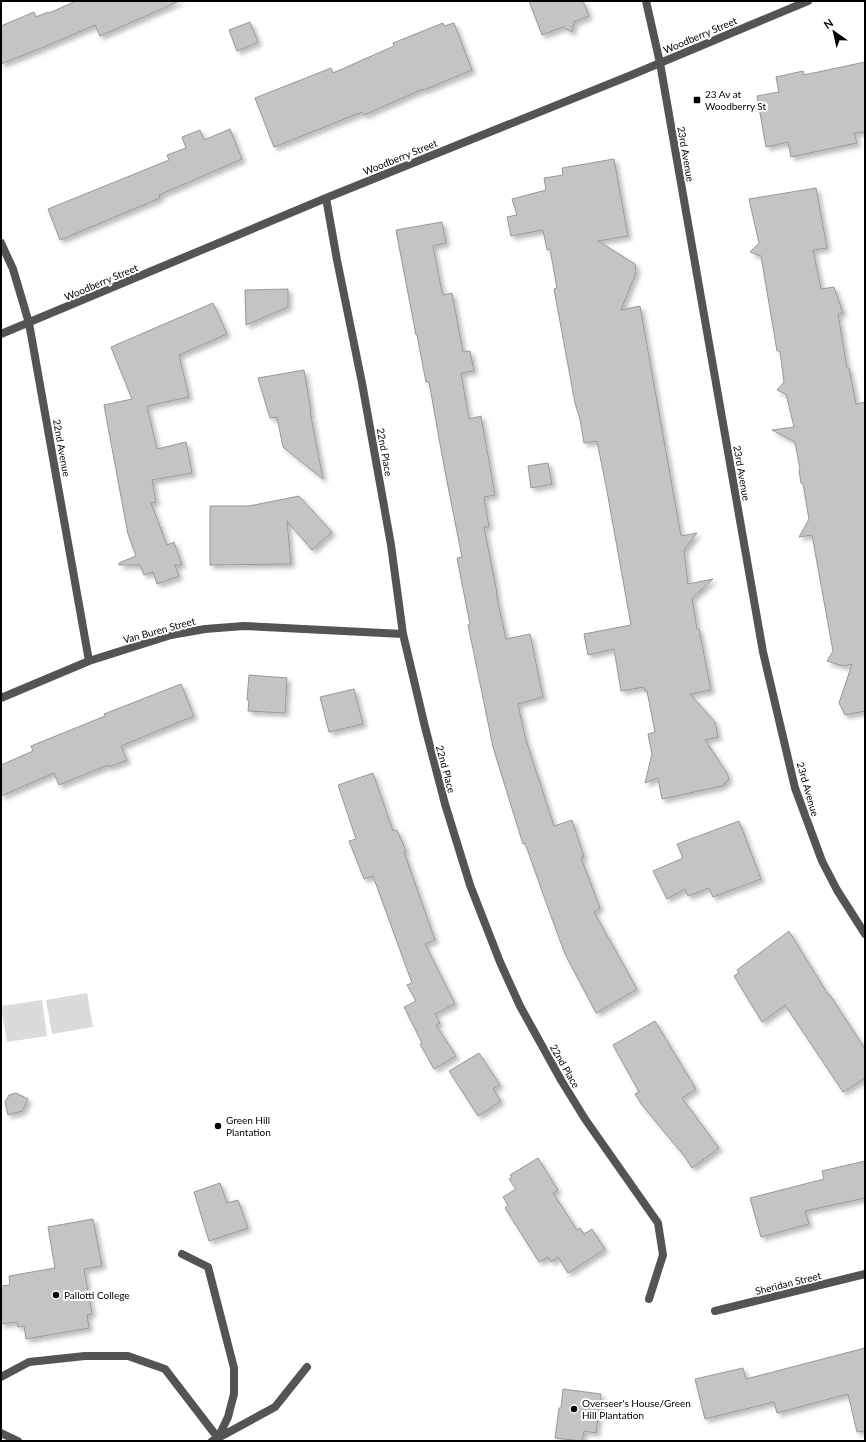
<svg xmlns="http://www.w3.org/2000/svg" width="866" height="1442" viewBox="0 0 866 1442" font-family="Lato,sans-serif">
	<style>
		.green { fill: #dbdbdb }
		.building { fill: #c4c4c4; stroke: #989898; filter: url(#shadow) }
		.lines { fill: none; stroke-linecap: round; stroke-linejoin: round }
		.service { stroke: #545454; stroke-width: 8 }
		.minor { stroke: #545454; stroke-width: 8 }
		.tertiary { stroke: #545454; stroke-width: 8 }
		.poi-dot { fill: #000; stroke: #fff; stroke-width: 1.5 }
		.labels { text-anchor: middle; stroke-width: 4; stroke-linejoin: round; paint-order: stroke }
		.street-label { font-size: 10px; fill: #000; stroke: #fff }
		.poi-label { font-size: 10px; fill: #000; stroke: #fff; text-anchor: start }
	</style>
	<defs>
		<filter id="shadow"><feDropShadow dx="3.5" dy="3.5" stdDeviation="2" flood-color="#0004"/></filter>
	</defs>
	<rect width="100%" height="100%" fill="#fff"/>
	<path class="green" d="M87,993L93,1027L52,1034L46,1000Z
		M42,1000L47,1036L7,1042L1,1006Z"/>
	<path class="building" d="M76,1H180L100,36L95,25L44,47L1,64V26L34,12L36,17L48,12L49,13Z
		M529,1H583L589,16L574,22L572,32L563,27L542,35Z
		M250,22L258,42L237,51L229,30Z
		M443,23L444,26L454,23L472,70L424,90L423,89L364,115L362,112L274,147L255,98L331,68L333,73L394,46L393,43Z
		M865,62V132L854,133L857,143L791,157L788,142L766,147L757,96L779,92L776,77L803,71L804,75Z
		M230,129L242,159L159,195L160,198L60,240L48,209L169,160L167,155L186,148L182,137L200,130L204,140Z
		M614,159L628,236L598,241L635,264L636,272L621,310L640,306L681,536L697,533L684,550L688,584L713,579L692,598L697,629H699L711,690L690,694L715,722L718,737L705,740L727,773L729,779L722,786L662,799L658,778L645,783L652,754L648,734L655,732L647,691H645L644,687L621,691L614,649L588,655L584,634L631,625L607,491L597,441L584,443L580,419L575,403L554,289L557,288L550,249L547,250L543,230L511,236L507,217L517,215L512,199L546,190L544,178L563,175L562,168Z
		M816,188L827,248L813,250L821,289L834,287L843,313L838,314L847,368H849L856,404L865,402V711L845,715L839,703L852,664L843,666L827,661L833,651L812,535L799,537L809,519L803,484L801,483L799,470L800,469L795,442L772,430L794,427L786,394L777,390L784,382L780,351H777L761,256L750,252L759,243L749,199Z
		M442,222L446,243L433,246L441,287L443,295L452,293L463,352L470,351L474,371L461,373L469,419L481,416L495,495L484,497L489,527H484L497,593H496L506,639L530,634L543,697L518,704L525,737L554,826L572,820L584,857L581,858L600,908L594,912L637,989L596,1013L565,954L547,905L525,843L523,844L493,747L473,649L468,625L470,624L457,558L462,557L444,466L429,382H426L417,335H416L396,230Z
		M288,289V307L246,325L245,290Z
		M213,303L227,334L179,355L189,397L147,406L157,449L186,442L192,473L152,480L156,502L151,503L167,545L174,542L182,565H175L179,576L157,584L153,572L144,575L140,565H119V563L136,556L128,534L104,405L132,399L111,347Z
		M304,370L311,411H310L323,479L283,447L277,417L270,418L258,378Z
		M548,463L552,484L531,488L528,466Z
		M299,496L332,532L312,550L287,521L291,564L210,565V506H249Z
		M249,675L287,678L285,713L248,711L249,700H247Z
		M181,684L194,716L121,746L127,760L109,767L108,765L59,785L54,773L1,796V765L33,751L31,746L105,716L104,714Z
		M354,689L363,724L329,732L320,697Z
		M373,773L393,831L397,830L406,851L404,852L435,940L425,944L455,1004L435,1014L440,1023L436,1025L456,1056L434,1069L420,1044L422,1043L404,1007L416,1001L407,985L412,983L373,876L364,879L349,841L356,839L338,785Z
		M739,821L761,879L713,897L709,888L688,896L685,889L667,899L653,871L683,858L677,844Z
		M789,931L829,996L830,995L865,1049V1078L843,1092L785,1005L762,1022L734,976L739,973L737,970Z
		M655,1021L696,1089L682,1098L719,1148L692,1168L685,1157L642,1105L635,1094L639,1092L613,1045Z
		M479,1053L500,1085L493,1089L501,1101L478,1116L449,1071Z
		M16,1093L28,1099L22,1111L8,1115L5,1102L9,1095Z
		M538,1158L558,1190L553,1193L577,1230L580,1228L584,1234L592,1229L605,1249L568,1273L558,1257L551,1262L548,1257L539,1262L505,1208L508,1205L503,1197L516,1189L509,1179L512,1177L510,1175Z
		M865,1161V1198L805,1211L809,1224L761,1237L750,1198L824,1179L822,1171Z
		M220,1183L227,1203L238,1200L248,1228L209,1241L194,1192Z
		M93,1219L102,1266L84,1269L92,1314L87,1315L89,1328L26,1339L24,1326L18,1327L17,1322L1,1324V1286L10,1285L9,1276L55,1268L48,1227Z
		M865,1348V1431L857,1432L848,1394L777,1413L774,1402L705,1419L695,1379L743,1368L746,1379Z
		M563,1389L601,1394L596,1433L584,1431L582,1441L555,1438L559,1408H561Z"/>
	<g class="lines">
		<path class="service" d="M182,1254L208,1267L234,1368V1394L228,1417L218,1438
			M1,1377L29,1362L85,1356H128L165,1369L218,1438L212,1441
			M1,1433L18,1441
			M218,1438L275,1407L307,1367"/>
		<path class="minor" d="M326,198L337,260L362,383L391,545L403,634L425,727L445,804L470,885L500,962L520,1006L561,1080L585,1119L658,1223L663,1255L649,1299
			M1,243L13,269L29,323L89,661
			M1,334L326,198L629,76L808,1
			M1,698L89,661L171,635L205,629L244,626L403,634
			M715,1311L865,1274"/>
		<path class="tertiary" d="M646,1L660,63L763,652L795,788L822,861L837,890L865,934"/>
	</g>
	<g class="poi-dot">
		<rect x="693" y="96" width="8" height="8" rx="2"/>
		<circle cx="218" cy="1126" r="4"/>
		<circle cx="56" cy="1295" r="4"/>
		<circle cx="574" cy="1409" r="4"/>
	</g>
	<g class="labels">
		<g class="street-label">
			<text transform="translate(700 35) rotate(-23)" y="4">Woodberry Street</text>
			<text transform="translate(686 154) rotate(80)" y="4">23rd Avenue</text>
			<text transform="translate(400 157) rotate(-22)" y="4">Woodberry Street</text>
			<text transform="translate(101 282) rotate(-23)" y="4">Woodberry Street</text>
			<text transform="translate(62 448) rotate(80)" y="4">22nd Avenue</text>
			<text transform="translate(385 452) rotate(80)" y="4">22nd Place</text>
			<text transform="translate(742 473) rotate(80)" y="4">23rd Avenue</text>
			<text transform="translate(159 630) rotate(-15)" y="4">Van Buren Street</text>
			<text transform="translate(446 769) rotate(75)" y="4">22nd Place</text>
			<text transform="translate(808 789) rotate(74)" y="4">23rd Avenue</text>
			<text transform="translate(565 1066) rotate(60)" y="4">22nd Place</text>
			<text transform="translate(788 1283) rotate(-14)" y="4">Sheridan Street</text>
		</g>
		<g class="poi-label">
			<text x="705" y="98">23 Av at<tspan x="705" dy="12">Woodberry St</tspan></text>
			<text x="226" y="1124">Green Hill<tspan x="226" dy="12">Plantation</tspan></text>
			<text x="64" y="1299">Pallotti College</text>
			<text x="582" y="1407">Overseer's House/Green<tspan x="582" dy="12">Hill Plantation</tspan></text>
		</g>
	</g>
	<rect width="866" height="1442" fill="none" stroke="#000000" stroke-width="4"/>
	<g transform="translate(834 32) rotate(326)" stroke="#ffffff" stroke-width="3" paint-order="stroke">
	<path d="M0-3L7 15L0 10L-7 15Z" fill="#000000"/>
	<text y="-6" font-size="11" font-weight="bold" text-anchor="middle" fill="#000000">N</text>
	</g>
</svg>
